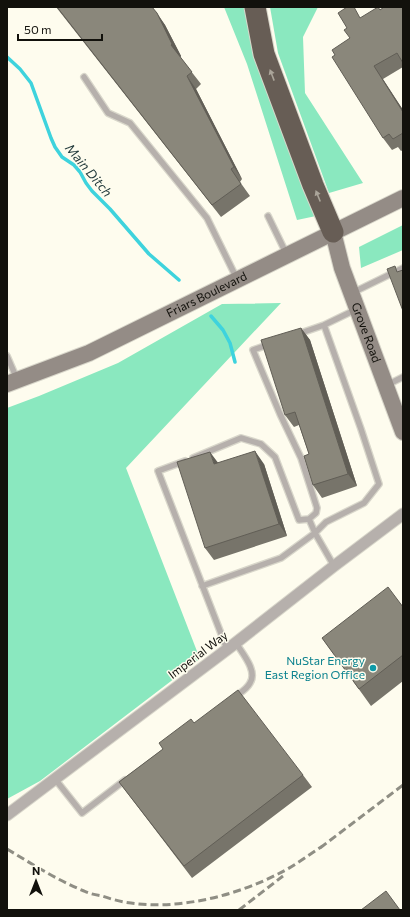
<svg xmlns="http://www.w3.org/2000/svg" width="410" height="917" viewBox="0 0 410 917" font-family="Commissioner,sans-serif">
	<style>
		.green { fill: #8ae8bf }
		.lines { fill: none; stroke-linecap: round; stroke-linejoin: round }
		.stream { stroke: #3ed3dd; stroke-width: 3.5 }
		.lane-casing { stroke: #d8d6ca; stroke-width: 8 }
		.street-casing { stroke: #d8d6ca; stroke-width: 13 }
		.secondary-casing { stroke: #d8d6ca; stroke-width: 18 }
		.highway-casing { stroke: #d8d6ca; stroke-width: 23 }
		.lane { stroke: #b6b0ac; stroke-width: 5.5 }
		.street { stroke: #b6b0ac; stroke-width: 11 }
		.secondary { stroke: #948c86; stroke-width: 16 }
		.highway { stroke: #675d55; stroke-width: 21 }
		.rail { stroke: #8f8e84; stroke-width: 3; stroke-dasharray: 8 4; stroke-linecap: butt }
		.wall { fill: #77746a }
		.shaded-wall { fill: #615e56 }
		.building { fill: #8a877b; stroke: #615e56 }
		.oneway { fill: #aba59a }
		.culture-dot { fill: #0f9aa8; stroke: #fefcee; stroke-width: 1.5 }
		.labels { text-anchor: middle; stroke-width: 3; stroke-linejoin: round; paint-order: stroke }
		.street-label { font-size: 12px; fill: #12110c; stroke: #fefcee }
		.culture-label { font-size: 12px; fill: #0d838f; stroke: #fefcee; text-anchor: end }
		.water-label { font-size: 13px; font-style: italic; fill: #1e3638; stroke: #fefcee }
	</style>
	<rect width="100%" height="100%" fill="#fefcee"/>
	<path class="green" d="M224,7H249L316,216L297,220L247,64Z
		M270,7H318L303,37L305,93L363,183L329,193L278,53Z
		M403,225V250L361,268L359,247Z
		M281,303L126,468L200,659L40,781L7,799V408L39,396L118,363L222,304Z"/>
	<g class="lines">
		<path class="stream" d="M7,57L20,69L31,83L51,138L55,147L62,157L74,165L80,172L86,183L92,191L110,209L149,254L179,280
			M211,316L223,330L230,343L235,362"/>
		<g class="lane-casing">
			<path id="lane" d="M84,77L108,113L130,123L207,218L237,279
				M268,216L286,253
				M352,293L403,268
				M298,334L324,325L357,309
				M7,356L17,379
				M387,385L403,377
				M193,458L241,438L261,444L275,457L299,520L309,519L316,513L317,508L301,458L280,414L253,350L270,344
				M185,461L158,471L227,649
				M309,519L315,533L334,566
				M202,586L281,558L315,533L326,522L364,503L379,484L361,429L324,325
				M236,696C240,693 247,689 250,683C258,671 242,653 236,643
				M55,779L82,813L125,780"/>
		</g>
		<g class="street-casing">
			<path id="street" d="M7,815L233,645L334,566L403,514"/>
		</g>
		<g class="secondary-casing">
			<g id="secondary">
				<path id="s1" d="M333,232L342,268L403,432"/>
				<path id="s2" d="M7,384L89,353L403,198"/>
			</g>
		</g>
		<g class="highway-casing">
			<path id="highway" d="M255,7L264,54L313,185L333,232"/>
		</g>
		<use href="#lane" class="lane"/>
		<use href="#street" class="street"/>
		<use href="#secondary" class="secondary"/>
		<use href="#highway" class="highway"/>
		<path class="rail" d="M320,848L403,785
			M7,849C32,864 57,880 84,891C90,894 96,895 102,896C111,899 121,902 131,903C179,910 235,896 278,874C293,867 310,854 324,845
			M239,910L283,876"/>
	</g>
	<path class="wall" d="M56,7H152L165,25L181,56L180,57L201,84L196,89L242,179L240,182L250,196L221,217Z
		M403,7V67L383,79L403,110V150L401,151L398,147L392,150L383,138L335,55L350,38L380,9Z
		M301,328L310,340L357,486L322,498L313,485L309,454L299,425L294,427L285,415Z
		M264,464L287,536L214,560L205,548Z
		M403,607V681L371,706L322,638Z
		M194,723L303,775L312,787L192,878L128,794L119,782L163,749Z"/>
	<path class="shaded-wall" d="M157,13L165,25L181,56L180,58L171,45Z
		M374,66L403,110V112Z
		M187,76L196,89L242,179L234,167Z
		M301,328L310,340L357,486L348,474Z
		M255,451L264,464L287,536L279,524Z
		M210,452L219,464H214Z"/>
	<path class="building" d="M57,7H152L157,13L172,44L171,45L192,72L187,76L234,167L231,169L241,184L212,205Z
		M347,7H354L360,18L378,7L380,10L384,7H403V63L397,53L374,66L403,112V133L393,139L389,134L383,138L332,57L335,55L332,50L350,38L344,30L347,28L338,13Z
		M395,266L397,272L403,270V311L387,269Z
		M301,328L348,474L313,485L304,456L309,454L295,412L285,415L261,340Z
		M255,451L279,524L205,548L177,462L210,452L214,464Z
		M388,587L403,607V655L359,689L322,638Z
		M238,690L303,775L184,866L119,782L163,749L159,743L191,719L194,723Z
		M386,891L400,910H361Z"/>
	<defs><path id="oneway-solid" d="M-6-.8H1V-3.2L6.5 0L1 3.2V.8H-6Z"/></defs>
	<g class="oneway">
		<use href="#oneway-solid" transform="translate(272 75) rotate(-111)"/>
		<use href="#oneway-solid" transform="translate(318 196) rotate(-112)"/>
	</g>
	<circle class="culture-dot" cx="373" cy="668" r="4"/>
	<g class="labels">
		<g class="street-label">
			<text dy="4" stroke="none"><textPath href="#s2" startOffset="219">Friars Boulevard</textPath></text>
			<text dy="4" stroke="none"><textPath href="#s1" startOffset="106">Grove Road</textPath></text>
			<text transform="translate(198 655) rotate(-37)" y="4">Imperial Way</text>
		</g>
		<g class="culture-label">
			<text x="365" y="665">NuStar Energy<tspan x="365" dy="14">East Region Office</tspan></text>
		</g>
		<g class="water-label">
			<text transform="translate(89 170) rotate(50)" y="5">Main Ditch</text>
		</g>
	</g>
	<rect width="410" height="917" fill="none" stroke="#12110c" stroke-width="16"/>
	<g transform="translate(36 881)" stroke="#fefcee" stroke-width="3" paint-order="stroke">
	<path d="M0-3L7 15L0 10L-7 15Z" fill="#12110c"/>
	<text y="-6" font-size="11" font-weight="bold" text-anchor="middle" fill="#12110c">N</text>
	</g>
	<path d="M18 34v6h84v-6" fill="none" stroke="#12110c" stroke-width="2"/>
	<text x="24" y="34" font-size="12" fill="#12110c" stroke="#fefcee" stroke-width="3" paint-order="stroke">50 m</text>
</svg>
